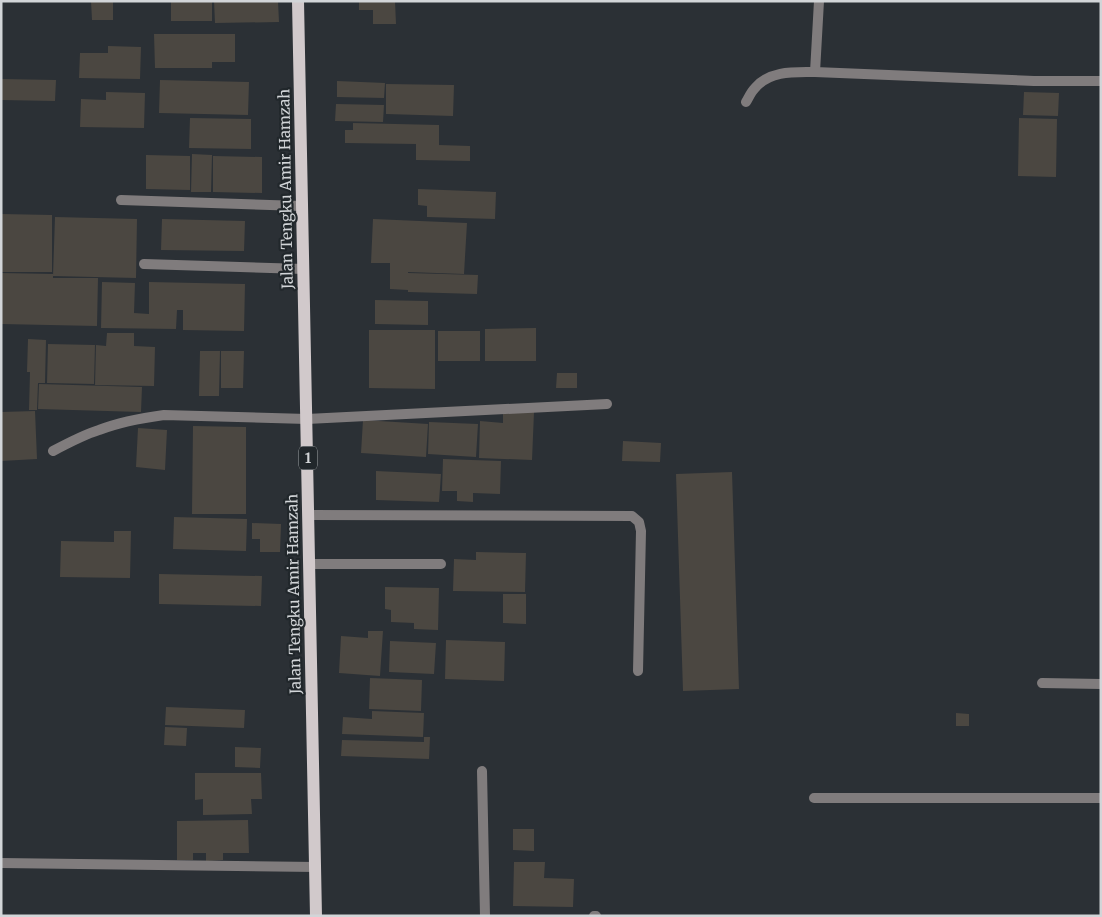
<svg xmlns="http://www.w3.org/2000/svg" width="1102" height="917" viewBox="0 0 1102 917" font-family="Merriweather,serif">
	<style>
		.building { fill: #4b4741 }
		.lines { fill: none; stroke-linecap: round; stroke-linejoin: round }
		.service { stroke: #807c7d; stroke-width: 10 }
		.minor { stroke: #807c7d; stroke-width: 10 }
		.primary { stroke: #d1c9cb; stroke-width: 12 }
		.labels { text-anchor: middle; stroke-width: 4.5; stroke-linejoin: round; paint-order: stroke }
		.shield { fill: #21272b; stroke: #9da1a4; stroke-width: 1 }
		.shield-label { font-size: 14px; font-weight: bold; fill: #d2d5d8 }
		.street-label { font-size: 15px; fill: #d2d5d8; stroke: #21272b }
	</style>
	<rect width="100%" height="100%" fill="#2b3035"/>
	<path class="building" d="M91,1H113V20H92Z
		M171,1H212V21H171Z
		M214,1H278L279,22L215,23Z
		M359,1H395L396,24H373V10H359Z
		M154,34H235V62H212V68H155Z
		M108,46L141,47L140,79L79,78L80,53H108Z
		M1,79L56,80L55,101L1,100Z
		M160,80L249,82L248,115L159,113Z
		M337,81L385,83L384,98L337,97Z
		M386,84L454,85L453,116L386,114Z
		M106,92L145,93L144,128L80,127L81,99L106,100Z
		M1024,92L1059,93L1058,116L1023,115Z
		M336,104L384,105L383,122L335,121Z
		M190,118L251,119V149L189,148Z
		M1019,118L1057,119L1056,177L1018,176Z
		M353,123L439,125V145L470,146V161L416,160V144L345,143V130H353Z
		M192,154L212,155L211,192H191Z
		M146,155L190,156V190L146,189Z
		M213,156L262,157V193L213,192Z
		M418,189L496,192L495,219L427,217V206L418,205Z
		M1,214L52,215V272H1Z
		M55,217L137,219L136,278L53,276Z
		M162,219L245,221L244,251L161,250Z
		M373,219L467,223L464,274L408,272V273L478,275L477,294L408,292V290L390,289V263H371Z
		M1,273L53,274V278H98L97,326L1,324Z
		M102,282L135,283L134,313L149,314V282L245,284L244,331L183,330V310H177L176,329L101,328Z
		M375,300L428,301V325L375,324Z
		M536,328V361H485V329Z
		M369,330H435V389L369,388Z
		M438,331H480V361H438Z
		M107,333H134V346L155,347L154,386L95,385L96,345L106,346Z
		M28,339L46,340L45,383H38L37,410H29L30,372H27Z
		M48,344L95,345L94,384L47,383Z
		M200,351H220L219,396H199Z
		M221,351H244L243,388H221Z
		M557,373H577V388H556Z
		M39,384L142,387L141,412L38,409Z
		M35,411L37,459L1,461V412Z
		M503,411L534,412L532,460L479,458L480,421L503,423Z
		M363,420L428,424L426,457L361,453Z
		M429,422L478,424L476,457L428,454Z
		M193,426L246,427V514H192Z
		M138,428L167,430L165,470L136,467Z
		M623,441L661,443L660,462L622,461Z
		M443,459L501,461L500,494L473,493V502L457,501V491H442Z
		M376,471L441,474L439,502L376,500Z
		M732,472L739,689L683,691L676,474Z
		M174,517L247,519L246,551L173,549Z
		M252,523L281,524L280,552H260V539H252Z
		M114,531H131L130,578L60,577L61,541L114,542Z
		M476,552L526,553L525,592L453,591L454,559L476,560Z
		M159,574L262,576L261,606L159,604Z
		M385,587L439,588L438,630L414,629V623L391,622V610L385,609Z
		M503,594H526V624L503,623Z
		M368,631H383L380,676L339,673L341,636L368,638Z
		M446,640L505,642L504,681L445,679Z
		M390,641L436,643L434,674L389,672Z
		M370,678L422,680L421,711L369,709Z
		M166,707L245,710L244,728L165,725Z
		M372,711L424,713L423,737L342,734L343,717L372,719Z
		M956,713L969,714V726H956Z
		M165,727L187,728L186,746L164,745Z
		M424,737H430L429,759L341,756L342,740L424,742Z
		M235,747L261,748L260,768L235,767Z
		M195,773H261L262,799H251L252,814L203,815V799L195,800Z
		M248,820L249,853H223V860L206,861V853H193V860H177V821Z
		M513,829H534V851L513,850Z
		M514,862H545L544,878L574,879L573,907L513,906Z"/>
	<g class="lines">
		<path class="service" d="M144,264L304,269
			M53,451C68,443 83,435 99,430C120,422 142,418 164,415L307,419L607,404
			M309,515L632,516L639,522L641,531L638,671"/>
		<path class="minor" d="M815,72L819,1
			M746,102C749,97 751,92 755,88C770,70 795,72 815,72L1034,81H1101
			M121,200L302,206
			M310,564H441
			M1042,683L1101,684
			M482,771L485,916
			M814,798H1101
			M1,863L316,867
			M594,916H596"/>
		<path class="primary" d="M298,1L316,916"/>
	</g>
	<g class="labels">
		<rect class="shield" x="299" y="446.5" width="18" height="23" rx="4"/>
		<g class="shield-label">
			<text x="308" y="463">1</text>
		</g>
		<g class="street-label">
			<text transform="translate(286 189) rotate(-91)" y="5">Jalan Tengku Amir Hamzah</text>
			<text transform="translate(294 594) rotate(-91)" y="5">Jalan Tengku Amir Hamzah</text>
		</g>
	</g>
	<rect width="1102" height="917" fill="none" stroke="#d2d5d8" stroke-width="5"/>
</svg>
